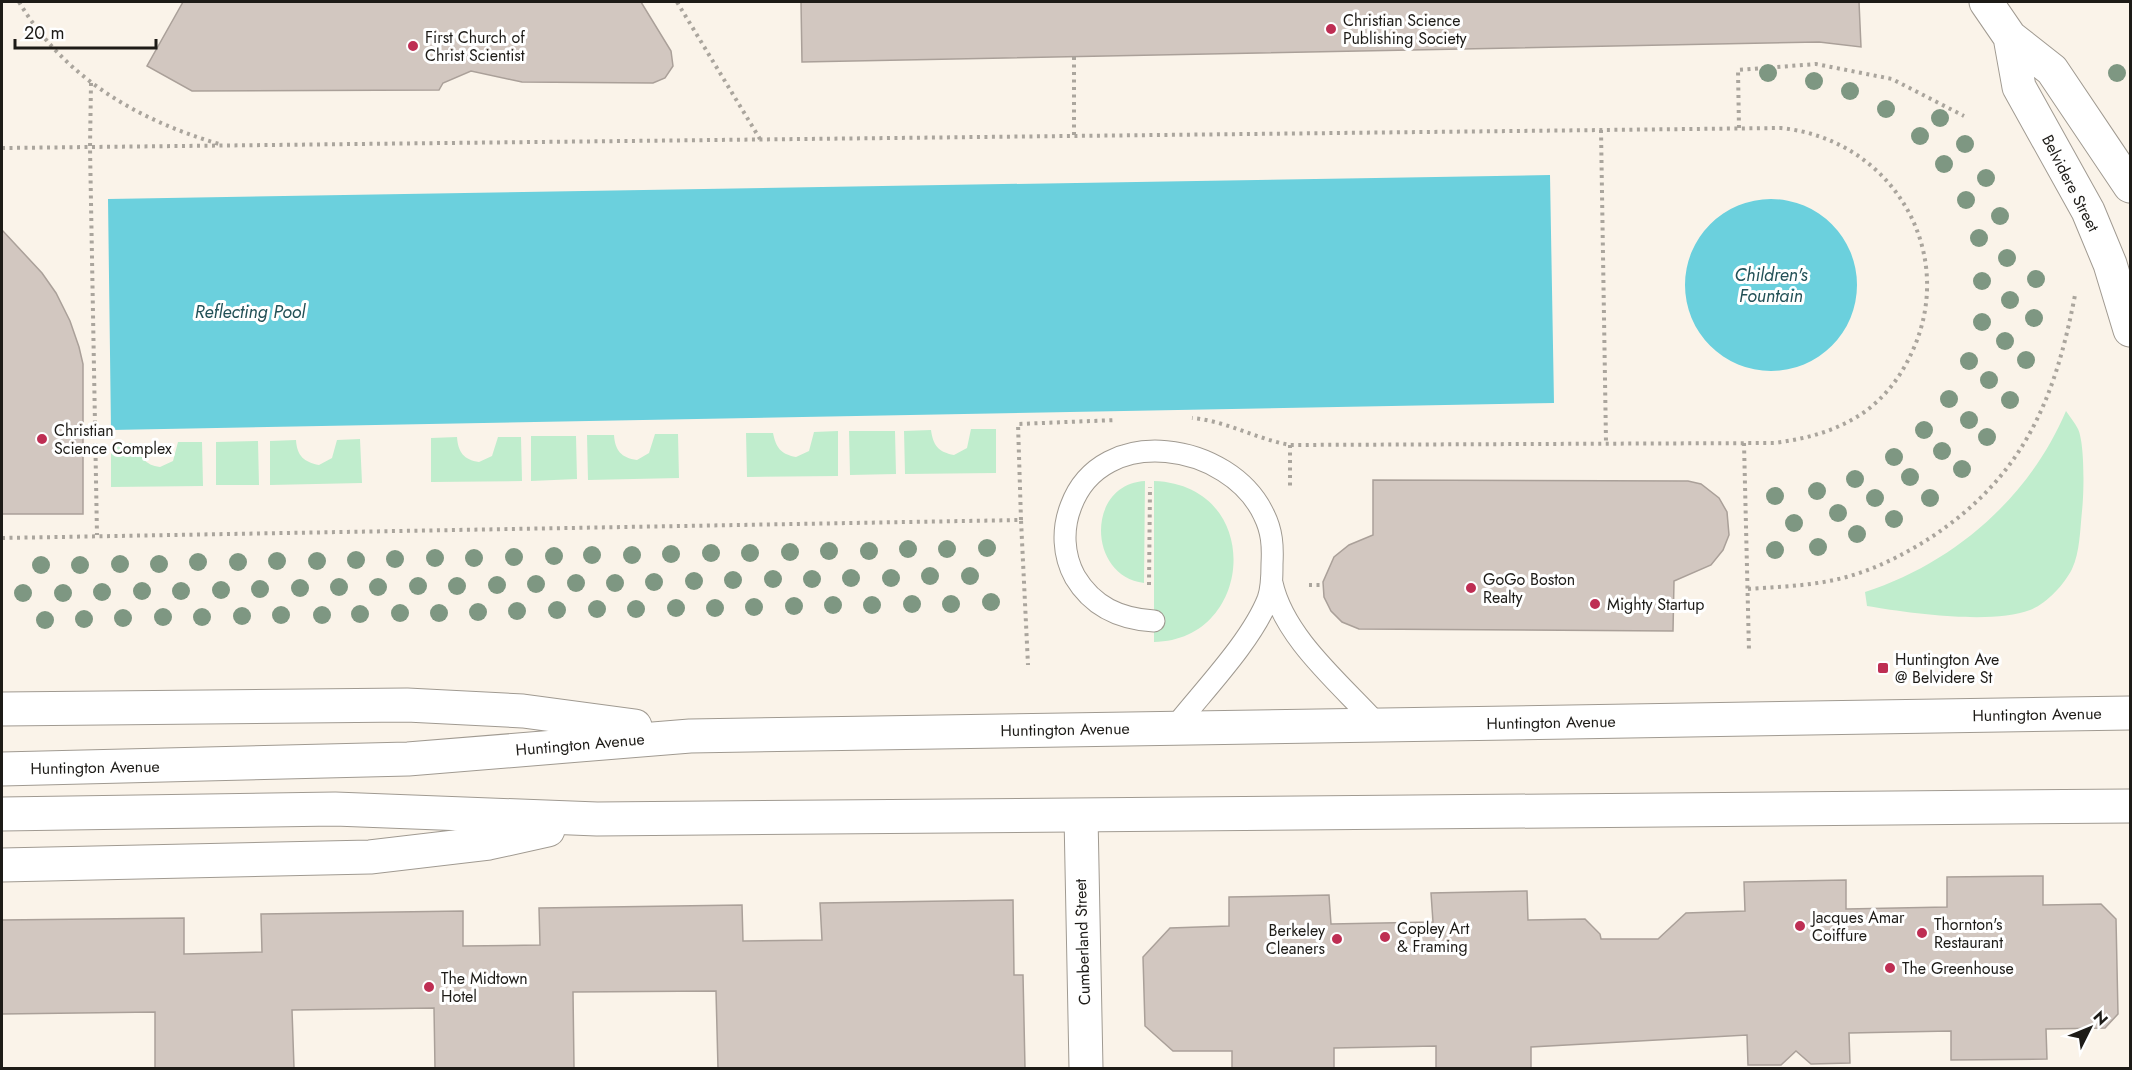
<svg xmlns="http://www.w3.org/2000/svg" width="2132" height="1070" viewBox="0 0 2132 1070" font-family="Jost,sans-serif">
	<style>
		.green { fill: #c0edcd }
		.water { fill: #6bd0dd }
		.building { fill: #d2c7c0; stroke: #aaa099; stroke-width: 1.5 }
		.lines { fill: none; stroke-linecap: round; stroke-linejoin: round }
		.lane-casing { stroke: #a09a91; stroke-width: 23 }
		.street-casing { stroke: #a09a91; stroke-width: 35 }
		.secondary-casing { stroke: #a09a91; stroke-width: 35 }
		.primary-casing { stroke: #a09a91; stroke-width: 35 }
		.path { stroke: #aaa59d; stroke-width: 4; stroke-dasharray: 3 4.5; stroke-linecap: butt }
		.lane { stroke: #fff; stroke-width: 21 }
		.street { stroke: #fff; stroke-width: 33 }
		.secondary { stroke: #fff; stroke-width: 33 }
		.primary { stroke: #fff; stroke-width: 33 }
		.tree { fill: #7e9782 }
		.poi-dot { fill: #be2e53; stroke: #fff; stroke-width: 2 }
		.labels { text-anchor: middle; stroke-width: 6; stroke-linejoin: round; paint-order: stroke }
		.poi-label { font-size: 16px; fill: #1d1b17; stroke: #fff; text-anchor: start }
		.street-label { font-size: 16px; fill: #1d1b17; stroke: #fff }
		.water-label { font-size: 18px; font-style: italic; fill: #235157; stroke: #fff }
	</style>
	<rect width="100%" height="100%" fill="#faf3e9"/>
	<path class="green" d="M2066,411C2070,417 2075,423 2078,429C2085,444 2084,494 2082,511C2080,530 2080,552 2072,569C2064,585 2046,604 2030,610C1992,625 1908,613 1867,606L1865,592C1954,563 2029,498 2066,411Z
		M971,429H996V473L905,474L904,431L931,430C933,445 938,452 954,455L967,448Z
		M838,431V476L747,477L746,433H773C776,447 780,454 796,457L809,451L814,432Z
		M849,431H895L896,474L850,475Z
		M655,434H678L679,478L588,480L587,435H614C615,450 621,458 637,460L649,453Z
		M531,436H576L577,479L531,481Z
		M457,437C458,452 464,460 479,462L492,456L498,437H521L522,481L431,482V438Z
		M360,439L362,483L270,485V441L296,440C297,456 304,462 319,465L332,458L337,440Z
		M258,441L259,485H216V442Z
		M178,442H202L203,486L111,487V443H137C140,457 145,465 160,467L173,461Z
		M1145,481L1144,583C1087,576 1086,484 1145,481Z
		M1154,481C1265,485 1255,641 1154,642Z"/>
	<path class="water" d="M1550,175L1554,403L111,430L108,199Z
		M1685 285a86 86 0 1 1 172 0a86 86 0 1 1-172 0Z"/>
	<path class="building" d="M183,2H641L671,51L673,66L665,78L653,83L522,82L471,71L443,83L439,90L192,91L147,66Z
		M801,2H1859L1861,47L1819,42L802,62Z
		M2,230L42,273L56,293L70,321L79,347L83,364V514H2Z
		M1373,480L1688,481L1701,484L1719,498L1727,512L1729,535L1723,550L1711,565L1674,581L1673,631L1359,629L1342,622L1331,611L1324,597L1323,582L1334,557L1349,545L1373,535Z
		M2043,876V905L2101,904L2116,919L2118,1014L2105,1028L2046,1029L2047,1059L1951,1060V1031L1849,1033L1850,1063L1811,1064L1796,1051L1781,1065H1748L1747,1035L1531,1047V1068H1436V1046L1334,1048V1068H1232V1051H1173L1145,1026L1143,957L1170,928L1229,926V897L1329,895L1331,924L1433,922L1431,893L1527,891L1528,920L1585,919L1600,934L1601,939H1658L1686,913L1745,911L1744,882L1846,880V909L1947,907V877Z
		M1013,900L1014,975H1023L1025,1068H718L716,991L573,992L574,1068H435L434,1008L292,1010L294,1068H155V1012L2,1014V920L184,918V954L262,952L261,914L463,911V946L540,945L539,908L742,905L743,941L822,940L820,903Z"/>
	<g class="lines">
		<g class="lane-casing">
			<path id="lane" d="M1272,583C1284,638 1341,684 1378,725
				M1154,621C1120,619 1093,607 1075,577C1063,555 1062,529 1071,506C1102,422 1230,442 1264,515C1272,531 1273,546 1272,564C1272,576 1272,588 1268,599C1251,642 1203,691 1174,728"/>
		</g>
		<g class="street-casing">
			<path id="street" d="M1081,816L1086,1068"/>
		</g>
		<g class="secondary-casing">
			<path id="secondary" d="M1986,2L2010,37L2052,70L2130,186
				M2010,37L2019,87L2088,211L2110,264L2130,330"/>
		</g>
		<g class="primary-casing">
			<path id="primary" d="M2,709L407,705L523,711L635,726
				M2,769L408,759L690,736L2130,713
				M2,814L335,809L597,819L2130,806
				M2,865L370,857L489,843L548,830"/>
		</g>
		<path class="path" d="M19,2C64,77 135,119 219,144
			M677,2L760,139
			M1074,57V136
			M91,83L90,147L97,535
			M1739,128L1738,70L1816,64L1892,79L1964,116
			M1601,130L1606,442
			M2,148L1781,128C1891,139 1959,251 1912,352C1901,377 1883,400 1860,415C1833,432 1805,439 1774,443L1290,445C1256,439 1227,421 1192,418
			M1744,443L1749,651
			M1290,445V489
			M1021,520L1018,424L1116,420
			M2,538L1021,520L1028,665
			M1149,585L1150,487
			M1309,585H1323
			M1748,589C1777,587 1806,586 1834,580C1868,573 1902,556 1930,538C2023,477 2055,400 2075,295"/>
		<use href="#lane" class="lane"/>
		<use href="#street" class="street"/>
		<use href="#secondary" class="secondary"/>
		<use href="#primary" class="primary"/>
	</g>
	<g class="tree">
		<circle cx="1768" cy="73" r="9"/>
		<circle cx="2117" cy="73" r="9"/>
		<circle cx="1814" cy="81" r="9"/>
		<circle cx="1850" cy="91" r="9"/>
		<circle cx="1886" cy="109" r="9"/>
		<circle cx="1940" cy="118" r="9"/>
		<circle cx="1920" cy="136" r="9"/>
		<circle cx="1965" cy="144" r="9"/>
		<circle cx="1944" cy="164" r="9"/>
		<circle cx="1986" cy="178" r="9"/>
		<circle cx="1966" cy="200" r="9"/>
		<circle cx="2000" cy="216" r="9"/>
		<circle cx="1979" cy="238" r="9"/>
		<circle cx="2007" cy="258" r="9"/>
		<circle cx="2036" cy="279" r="9"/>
		<circle cx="1982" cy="281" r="9"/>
		<circle cx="2010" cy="300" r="9"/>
		<circle cx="2034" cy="318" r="9"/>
		<circle cx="1982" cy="322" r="9"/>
		<circle cx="2005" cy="341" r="9"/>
		<circle cx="2026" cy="360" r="9"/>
		<circle cx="1969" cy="361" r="9"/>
		<circle cx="1989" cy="380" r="9"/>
		<circle cx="1949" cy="399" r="9"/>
		<circle cx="2010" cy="400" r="9"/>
		<circle cx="1969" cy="420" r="9"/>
		<circle cx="1924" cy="430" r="9"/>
		<circle cx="1987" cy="437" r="9"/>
		<circle cx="1942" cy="451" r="9"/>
		<circle cx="1894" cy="457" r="9"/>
		<circle cx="1962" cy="469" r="9"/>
		<circle cx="1910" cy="477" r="9"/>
		<circle cx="1855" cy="479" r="9"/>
		<circle cx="1817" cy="491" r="9"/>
		<circle cx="1775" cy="496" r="9"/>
		<circle cx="1875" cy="498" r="9"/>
		<circle cx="1930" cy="498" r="9"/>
		<circle cx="1838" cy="513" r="9"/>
		<circle cx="1894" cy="519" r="9"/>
		<circle cx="1794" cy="523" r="9"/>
		<circle cx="1857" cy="534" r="9"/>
		<circle cx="1818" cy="547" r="9"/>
		<circle cx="987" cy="548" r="9"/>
		<circle cx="908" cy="549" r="9"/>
		<circle cx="947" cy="549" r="9"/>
		<circle cx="1775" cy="550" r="9"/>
		<circle cx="829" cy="551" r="9"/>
		<circle cx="869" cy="551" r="9"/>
		<circle cx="790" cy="552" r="9"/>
		<circle cx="711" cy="553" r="9"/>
		<circle cx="750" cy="553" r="9"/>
		<circle cx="671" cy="554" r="9"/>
		<circle cx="592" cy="555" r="9"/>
		<circle cx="632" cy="555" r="9"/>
		<circle cx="554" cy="556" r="9"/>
		<circle cx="514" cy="557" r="9"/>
		<circle cx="435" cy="558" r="9"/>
		<circle cx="474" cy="558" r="9"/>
		<circle cx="395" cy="559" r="9"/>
		<circle cx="356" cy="560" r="9"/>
		<circle cx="277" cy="561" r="9"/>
		<circle cx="317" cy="561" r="9"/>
		<circle cx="198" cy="562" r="9"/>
		<circle cx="238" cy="562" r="9"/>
		<circle cx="120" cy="564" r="9"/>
		<circle cx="159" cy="564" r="9"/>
		<circle cx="41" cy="565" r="9"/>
		<circle cx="80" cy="565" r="9"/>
		<circle cx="930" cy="576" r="9"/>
		<circle cx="970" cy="576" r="9"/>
		<circle cx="851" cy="578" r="9"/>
		<circle cx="891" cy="578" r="9"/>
		<circle cx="773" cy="579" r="9"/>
		<circle cx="812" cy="579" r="9"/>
		<circle cx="733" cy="580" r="9"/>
		<circle cx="694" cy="581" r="9"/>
		<circle cx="654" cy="582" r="9"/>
		<circle cx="576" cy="583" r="9"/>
		<circle cx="615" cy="583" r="9"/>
		<circle cx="536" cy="584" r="9"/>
		<circle cx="497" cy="585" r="9"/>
		<circle cx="418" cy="586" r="9"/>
		<circle cx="457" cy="586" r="9"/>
		<circle cx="339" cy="587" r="9"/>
		<circle cx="378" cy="587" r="9"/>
		<circle cx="300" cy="588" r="9"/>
		<circle cx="260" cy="589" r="9"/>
		<circle cx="221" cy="590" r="9"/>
		<circle cx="142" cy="591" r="9"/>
		<circle cx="181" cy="591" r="9"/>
		<circle cx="102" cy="592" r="9"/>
		<circle cx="23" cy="593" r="9"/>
		<circle cx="63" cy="593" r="9"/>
		<circle cx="991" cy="602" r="9"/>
		<circle cx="912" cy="604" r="9"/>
		<circle cx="951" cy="604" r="9"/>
		<circle cx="833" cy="605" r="9"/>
		<circle cx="872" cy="605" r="9"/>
		<circle cx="794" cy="606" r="9"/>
		<circle cx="754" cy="607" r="9"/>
		<circle cx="676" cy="608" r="9"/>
		<circle cx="715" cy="608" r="9"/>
		<circle cx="597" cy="609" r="9"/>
		<circle cx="636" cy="609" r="9"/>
		<circle cx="557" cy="610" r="9"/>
		<circle cx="517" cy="611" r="9"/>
		<circle cx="478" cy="612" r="9"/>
		<circle cx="400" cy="613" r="9"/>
		<circle cx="439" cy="613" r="9"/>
		<circle cx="360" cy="614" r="9"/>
		<circle cx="281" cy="615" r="9"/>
		<circle cx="322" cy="615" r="9"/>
		<circle cx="242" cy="616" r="9"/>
		<circle cx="163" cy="617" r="9"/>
		<circle cx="202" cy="617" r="9"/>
		<circle cx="123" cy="618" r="9"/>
		<circle cx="84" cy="619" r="9"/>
		<circle cx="45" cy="620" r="9"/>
	</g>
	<g class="poi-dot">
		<circle cx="1331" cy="29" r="6"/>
		<circle cx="413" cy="46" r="6"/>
		<circle cx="42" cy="439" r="6"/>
		<circle cx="1471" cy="588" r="6"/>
		<circle cx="1595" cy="604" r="6"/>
		<rect x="1877" y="662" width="12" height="12" rx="3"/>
		<circle cx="1800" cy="926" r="6"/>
		<circle cx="1922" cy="933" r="6"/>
		<circle cx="1385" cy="937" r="6"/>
		<circle cx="1337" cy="939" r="6"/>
		<circle cx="1890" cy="968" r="6"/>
		<circle cx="429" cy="987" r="6"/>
	</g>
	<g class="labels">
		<g class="poi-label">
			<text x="1343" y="26">Christian Science<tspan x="1343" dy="18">Publishing Society</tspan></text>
			<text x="425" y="43">First Church of<tspan x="425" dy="18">Christ Scientist</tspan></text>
			<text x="54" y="436">Christian<tspan x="54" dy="18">Science Complex</tspan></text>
			<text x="1483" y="585">GoGo Boston<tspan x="1483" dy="18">Realty</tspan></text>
			<text x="1607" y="610">Mighty Startup</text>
			<text x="1895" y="665">Huntington Ave<tspan x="1895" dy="18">@ Belvidere St</tspan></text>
			<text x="1812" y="923">Jacques Amar<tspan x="1812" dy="18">Coiffure</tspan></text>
			<text x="1934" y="930">Thornton's<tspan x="1934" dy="18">Restaurant</tspan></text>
			<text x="1397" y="934">Copley Art<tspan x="1397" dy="18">&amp; Framing</tspan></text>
			<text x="1325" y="936" text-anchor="end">Berkeley<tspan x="1325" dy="18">Cleaners</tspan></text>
			<text x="1902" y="974">The Greenhouse</text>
			<text x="441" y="984">The Midtown<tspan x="441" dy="18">Hotel</tspan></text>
		</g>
		<g class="street-label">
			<text transform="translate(2071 183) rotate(63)" y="6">Belvidere Street</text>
			<text transform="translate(2037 714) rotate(-1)" y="6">Huntington Avenue</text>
			<text transform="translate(1551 722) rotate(-1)" y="6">Huntington Avenue</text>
			<text transform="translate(1065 729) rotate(-1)" y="6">Huntington Avenue</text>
			<text transform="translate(580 744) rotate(-5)" y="6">Huntington Avenue</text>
			<text transform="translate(95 767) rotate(-1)" y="6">Huntington Avenue</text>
			<text transform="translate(1082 942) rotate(-92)" y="6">Cumberland Street</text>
		</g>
		<g class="water-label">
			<text x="1771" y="281">Children's<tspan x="1771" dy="21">Fountain</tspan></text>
			<text x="250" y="318">Reflecting Pool</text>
		</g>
	</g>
	<rect width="2132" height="1070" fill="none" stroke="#1d1b17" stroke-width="6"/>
	<g transform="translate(2090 1028) rotate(47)" stroke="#ffffff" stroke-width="4.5" paint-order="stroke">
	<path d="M0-4.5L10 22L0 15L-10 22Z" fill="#1d1b17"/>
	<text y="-9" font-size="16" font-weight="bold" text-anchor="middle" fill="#1d1b17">N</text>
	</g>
	<path d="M15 39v9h141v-9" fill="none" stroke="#1d1b17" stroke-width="3"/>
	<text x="24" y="39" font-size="18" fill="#1d1b17" stroke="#ffffff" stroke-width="4.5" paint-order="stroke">20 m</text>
</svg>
